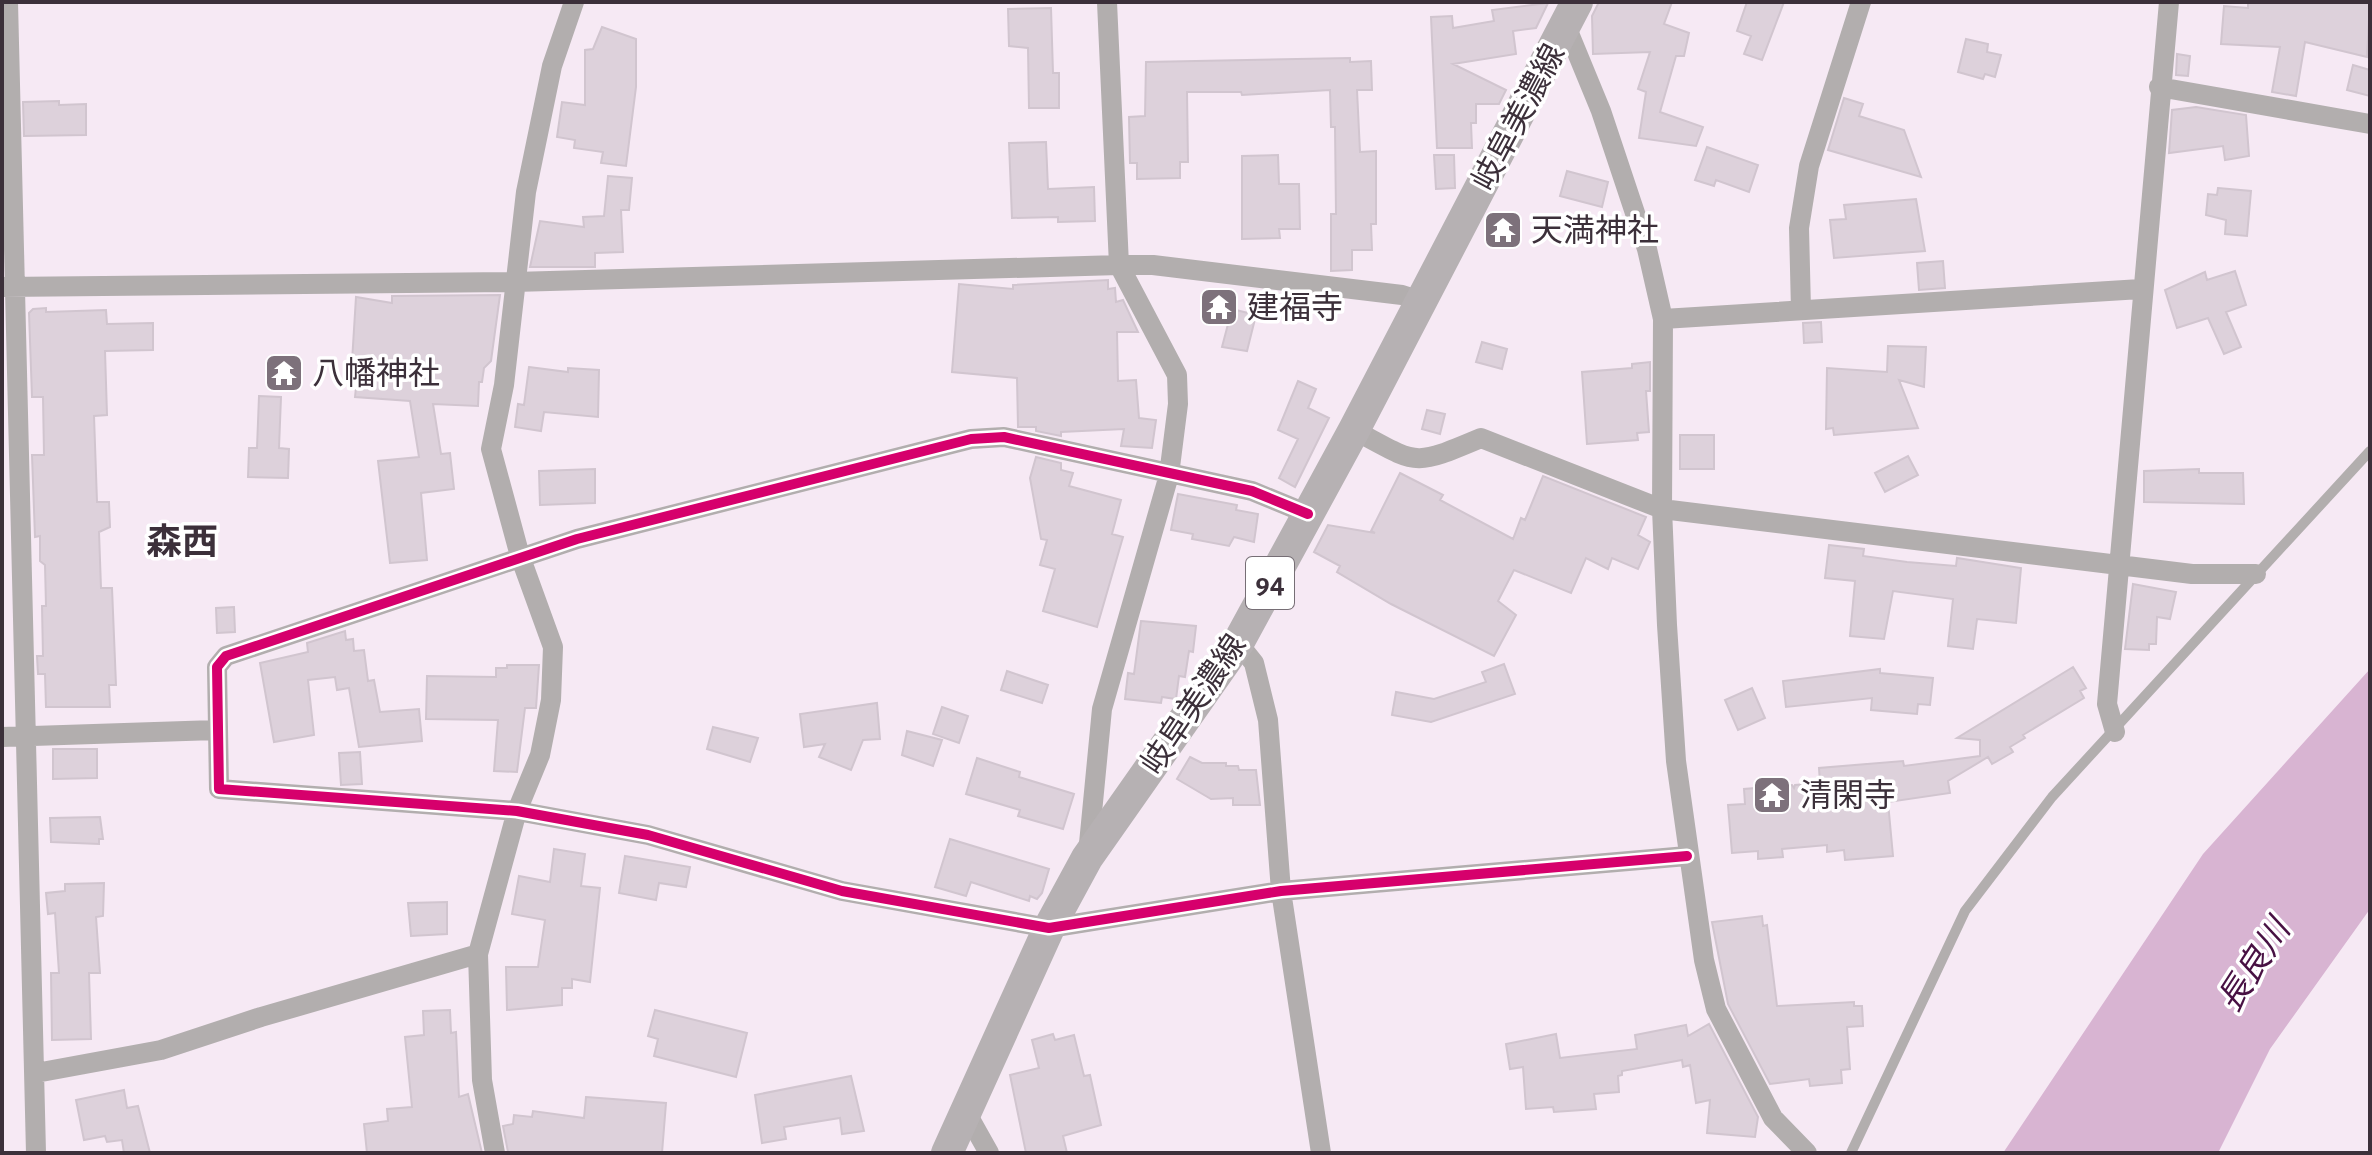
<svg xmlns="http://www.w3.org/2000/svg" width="2372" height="1155" viewBox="0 0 2372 1155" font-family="'Alegreya Sans','Noto Sans JP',sans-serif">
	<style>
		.water { fill: #d8b4d2 }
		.building { fill: #ddd1db; stroke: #d1c5cf; stroke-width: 2 }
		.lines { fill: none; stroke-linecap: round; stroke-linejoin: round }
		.lane { stroke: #b2aeae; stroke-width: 10 }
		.street { stroke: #b2aeae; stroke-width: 20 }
		.primary { stroke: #b6b1b3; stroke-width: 32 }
		.cycleway-casing { stroke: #fff; stroke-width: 15 }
		.cycleway { stroke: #d6006c; stroke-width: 10 }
		.labels { text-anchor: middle; stroke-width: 7; stroke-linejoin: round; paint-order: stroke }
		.shield { fill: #fff; stroke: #766e75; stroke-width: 2 }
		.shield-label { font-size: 30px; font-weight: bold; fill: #3c303a }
		.street-label { font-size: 32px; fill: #3c303a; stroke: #fff }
		.poi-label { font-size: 32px; fill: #3c303a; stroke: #fff; text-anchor: start }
		.water-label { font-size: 34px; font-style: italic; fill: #481143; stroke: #fff }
		.quarter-label { font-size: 36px; font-weight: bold; fill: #3c303a; stroke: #fff }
	</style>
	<rect width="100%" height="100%" fill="#f6e9f4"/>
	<path class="water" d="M2370,669V909L2270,1049L2218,1153H2003L2203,854Z"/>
	<path class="building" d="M1599,2H1672L1664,24L1689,33L1684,56H1676L1660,112L1703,127L1696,146L1639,138L1646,92L1638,89L1650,52L1593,54L1592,16Z
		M1747,2H1784L1762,60L1744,54L1751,36L1737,31Z
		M2248,2H2370L2367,57L2305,42L2296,96L2272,92L2280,47L2221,44L2224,6L2248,8Z
		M1548,3L1536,28L1513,31L1516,54L1453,64L1506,90L1499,104H1476V123H1471L1472,148H1437L1431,17L1452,16L1453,28L1494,21L1492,10Z
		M1051,8L1053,73H1059V108H1029L1028,48L1009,46L1008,9Z
		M602,27L636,39V87L626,166L601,163L603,152L574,148L575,140L557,137L562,102L585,105V50L593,49Z
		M1966,39L1988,44L1987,52L2001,55L1995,77L1985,74L1983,79L1958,72Z
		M2177,54L2190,56L2188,76L2176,75Z
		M1350,58V62L1371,61L1372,90H1357L1360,152L1376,151V224H1371L1372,250H1352V270L1331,271V214H1336L1335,127H1331L1330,90L1242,95L1241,92H1187L1188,162H1180V178L1137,179V163H1130L1129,117L1145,116L1146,62Z
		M2353,65L2370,70V96L2347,90Z
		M1844,98L1863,104L1859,116L1904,130L1921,177L1828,150Z
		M59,101V105L86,104V135L24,136L23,102Z
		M2196,107L2246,115L2249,156L2225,160L2223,146L2169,153L2172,110Z
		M1046,142L1048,189L1094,187L1095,221L1058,222V217L1012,218L1009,143Z
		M1707,147L1758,165L1749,192L1716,180L1714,186L1695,180Z
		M1278,155L1279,184H1299L1300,229H1279L1280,238L1242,239V156Z
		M1434,155H1454L1455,188L1436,189Z
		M1567,171L1608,182L1602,207L1560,196Z
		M608,176L632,178L629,210H621L623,252L595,253V267H530L540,221L584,227L583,217L604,216Z
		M2218,188L2251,191L2247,236L2225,234L2226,220L2206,215L2208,194L2217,195Z
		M1916,199L1925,251L1834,258L1830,220L1846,219L1844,205Z
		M1943,261L1945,288L1919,290L1917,263Z
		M2235,271L2246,305L2226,312L2241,347L2224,354L2208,318L2177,328L2165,290L2205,272L2207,280Z
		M1108,280V289L1115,288L1116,302L1123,300L1138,332H1117L1118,381L1136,380L1139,418L1156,420L1152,448L1121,446L1124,429L1061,432V436L1036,431V427H1018L1017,378L952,372L959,284L1013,289V285Z
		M500,295L491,361L484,368L482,382H479L478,406L433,404L441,454L450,453L454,489L421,493L427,560L390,563L378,461L419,457L410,401L355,397L357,378H351L356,297L392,303V296Z
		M46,308V312L106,310L107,324L153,323V350L105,351L107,415L94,416L97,502H109L110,527L99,532L101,588H112L116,685H109L110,707H46L45,674H38L37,656H43L42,606H46L45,565L40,561V536L35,537L32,455H44L43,397H32L29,313L33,309Z
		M1232,309L1256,315L1247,351L1222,347Z
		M1821,322L1822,342L1804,343L1803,323Z
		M1482,342L1507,349L1502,369L1476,362Z
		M1888,346L1926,347L1924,387L1899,380L1918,428L1834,435L1833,428L1826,429L1827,368L1887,372Z
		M1650,362V391H1646L1649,432L1637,433L1638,440L1587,444L1582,372L1632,368V364Z
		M529,367L568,372V368L599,370L598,417L544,412L541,431L515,427L518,404L524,405Z
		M1298,381L1316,389L1308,408L1329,418L1295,487L1279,478L1298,439L1278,430Z
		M259,396L281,397L279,448L289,449L288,478L248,477L249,448H257Z
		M1427,410L1445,414L1440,434L1422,429Z
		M1680,435H1714V469H1680Z
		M1908,456L1918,475L1885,492L1875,473Z
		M1036,457L1061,463V470L1073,473L1069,486L1121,500L1112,534L1123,537L1097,627L1043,611L1055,569L1040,565L1047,540L1041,539L1030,478Z
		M595,469V503L540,505L539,471Z
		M2199,469V473H2243L2244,504L2144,502V471Z
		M1400,473L1443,495L1440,500L1513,539L1521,518L1525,520L1543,476L1646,517L1638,535L1650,542L1638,569L1612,558L1608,569L1586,558L1571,593L1514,570L1498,601L1516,615L1494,656L1391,604L1337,572L1340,566L1314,552L1328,525L1375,533L1371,531Z
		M1178,494L1237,505L1236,510L1258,514L1254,542L1234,537L1229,546L1192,539L1193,534L1171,530Z
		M1829,545L1864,549L1863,556L1907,562L1956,566L1957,558L2021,568L2016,623L1977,619L1973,649L1948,646L1953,599L1893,591L1884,639L1850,636L1855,581L1825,578Z
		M2133,584L2176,592L2170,619L2157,617L2156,644H2149V650L2125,649Z
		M234,607L235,632L217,633L216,608Z
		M1141,621L1196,626L1193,652L1189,651L1185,677L1179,676L1176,699L1162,697L1161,703L1125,699L1128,673L1134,674Z
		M345,631L346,640L353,639L354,651L364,650L368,681L374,680L380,712L419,709L422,741L359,747L349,688L337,690L335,677L308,680L314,735L274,742L260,663L308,652L307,643Z
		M1504,664L1515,694L1431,722L1392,715L1396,692L1434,699L1486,682L1482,672Z
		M507,665H539L536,708H525L517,772L494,771L498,720L426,719L427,676L496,677V668H507Z
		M2073,667L2086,688L2080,691L2084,698L2023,735L2025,738L2010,747L2013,752L1992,764L1988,757L1948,781L1950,793L1888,802L1893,856L1845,860L1844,850L1827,852V845L1782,849L1783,857L1758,859V851L1732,853L1728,805L1745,804L1744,789L1792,785L1794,788L1795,785L1820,783L1819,768L1903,761L1904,766L1980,756V740L1957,738Z
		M1880,669V673L1933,678L1930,705L1918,704L1917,714L1871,710L1872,698L1786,707L1783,681Z
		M1007,671L1048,685L1042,703L1001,690Z
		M1752,688L1765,718L1738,730L1725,700Z
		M877,703L880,739L863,740L851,770L819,757L825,744L804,747L800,714Z
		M942,707L968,716L959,743L933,734Z
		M713,727L758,738L750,762L707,749Z
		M907,731L942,740L933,766L902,755Z
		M53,749H97V778L53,779Z
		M360,752L362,784L341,785L339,753Z
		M1190,757L1202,763H1226V766H1238L1239,770H1256L1260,805H1233V798L1211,799L1177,779Z
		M977,758L1020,772L1019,777L1074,794L1063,829L1018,816L1020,810L966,794Z
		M100,817L103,839H99V844L51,842L50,818Z
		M950,839L1049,869L1042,893L1037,899L1030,896L1029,901L971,882L966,896L935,887Z
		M554,849L585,854L581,886L600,888L590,982L572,979V988H562V1005L507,1010L506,967H538L545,920L512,914L519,876L550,882Z
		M625,856L690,867L686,887L659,883L656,900L619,893Z
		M104,883L103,916L96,917L100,973H89L91,1039L52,1040L51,973H59L55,913L48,914L46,893L65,891V884Z
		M447,902V934L411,936L408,903Z
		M1762,916L1763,926L1767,925L1777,1006L1854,1002V1006H1862L1863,1026L1847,1027L1850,1069L1841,1070L1842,1083L1810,1086L1809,1079L1770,1084L1728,1004L1712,922Z
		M450,1010L451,1033L456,1032L459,1097L468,1094L482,1153H367L364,1124L388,1121L387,1109L412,1107L405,1037L424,1035L423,1011Z
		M655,1010L747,1033L736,1077L654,1056L658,1039L648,1036Z
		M1709,1024L1758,1117L1755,1137L1707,1133L1710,1100L1696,1103L1690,1065L1683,1067L1682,1060L1622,1071V1075L1618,1076L1619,1092L1594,1094L1596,1109L1554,1112L1553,1107L1526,1109L1523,1067L1510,1069L1506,1044L1556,1034L1560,1058L1637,1049L1635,1035L1686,1025L1688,1036Z
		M1053,1034L1055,1040L1074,1035L1084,1076L1090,1075L1101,1125L1063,1136L1067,1153H1026L1010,1075L1039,1068L1032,1040Z
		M851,1076L864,1131L842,1134L840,1118L784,1127L786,1139L762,1143L755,1095Z
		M124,1090L127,1108L138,1106L150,1153H124L122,1140L107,1142L105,1136L84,1140L76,1100Z
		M586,1097L666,1103L662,1153L508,1152L503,1126L513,1124L514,1115L532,1117L533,1111L584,1118Z"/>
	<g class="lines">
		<path class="lane" d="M1851,1153L1965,911L2052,797L2370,451"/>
		<path class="street" d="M8,2L36,1153
			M1566,26L1601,111L1647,249L1663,319L1662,509L1667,625L1676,761L1704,960L1716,1009L1773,1118L1807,1153
			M2159,87L2370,124
			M2,287L514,282L1119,265H1153L1402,295L1421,301
			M1801,310L1799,228L1809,166L1861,2
			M1663,319L2141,289
			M1354,430C1419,465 1412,467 1481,438L1662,509L2192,574H2256
			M1308,514L1252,491L1004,437L971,439L577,539L226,656L217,667L219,789L517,811L648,835L842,891L1049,928L1281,891L1687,856
			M1238,643L1254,663L1268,720L1281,891L1321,1153
			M2115,732L2107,704L2169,2
			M2,737L216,730
			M1088,854L1102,709L1169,475L1178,404L1177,375L1119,265L1107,2
			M36,1073L161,1050L261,1017L478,954
			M966,1112L989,1153
			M495,1153L482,1080L478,954L517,811L540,755L551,700L553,647L520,556L491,449L504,385L526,192L552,66L574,2"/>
		<path class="primary" d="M947,1153L1049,928L1087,858L1238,643L1354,430L1577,2"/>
		<g class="cycleway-casing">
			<path id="cycleway" d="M1308,514L1252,491L1004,437L971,439L577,539L226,656L217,667L219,789L517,811L648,835L842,891L1049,928L1281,891L1687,856"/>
		</g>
		<use href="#cycleway" class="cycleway"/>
	</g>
	<defs>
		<g id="temple-square" transform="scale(2)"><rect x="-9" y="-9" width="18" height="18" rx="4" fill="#7d717b" stroke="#fff"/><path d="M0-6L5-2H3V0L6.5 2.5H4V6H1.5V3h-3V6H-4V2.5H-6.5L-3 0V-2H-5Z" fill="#fff"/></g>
	</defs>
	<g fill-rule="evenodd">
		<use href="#temple-square" x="1503" y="230"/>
		<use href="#temple-square" x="1219" y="307"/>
		<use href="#temple-square" x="284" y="373"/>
		<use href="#temple-square" x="1772" y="795"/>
	</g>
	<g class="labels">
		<rect class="shield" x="1246" y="557" width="48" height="52" rx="6"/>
		<g class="shield-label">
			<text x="1270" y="593">94</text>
		</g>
		<g class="street-label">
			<text transform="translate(1518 117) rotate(-62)" y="11">岐阜美濃線</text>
			<text transform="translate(1193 704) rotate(-56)" y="11">岐阜美濃線</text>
		</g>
		<g class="poi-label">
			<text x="1531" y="241">天満神社</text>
			<text x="1247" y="318">建福寺</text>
			<text x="312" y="384">八幡神社</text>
			<text x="1800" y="806">清閑寺</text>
		</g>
		<g class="water-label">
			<text transform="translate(2253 965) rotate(-57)" y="12">長良川</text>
		</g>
		<g class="quarter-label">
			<text x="182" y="554">森西</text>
		</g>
	</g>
	<rect width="2372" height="1155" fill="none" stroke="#3c303a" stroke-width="8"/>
</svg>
